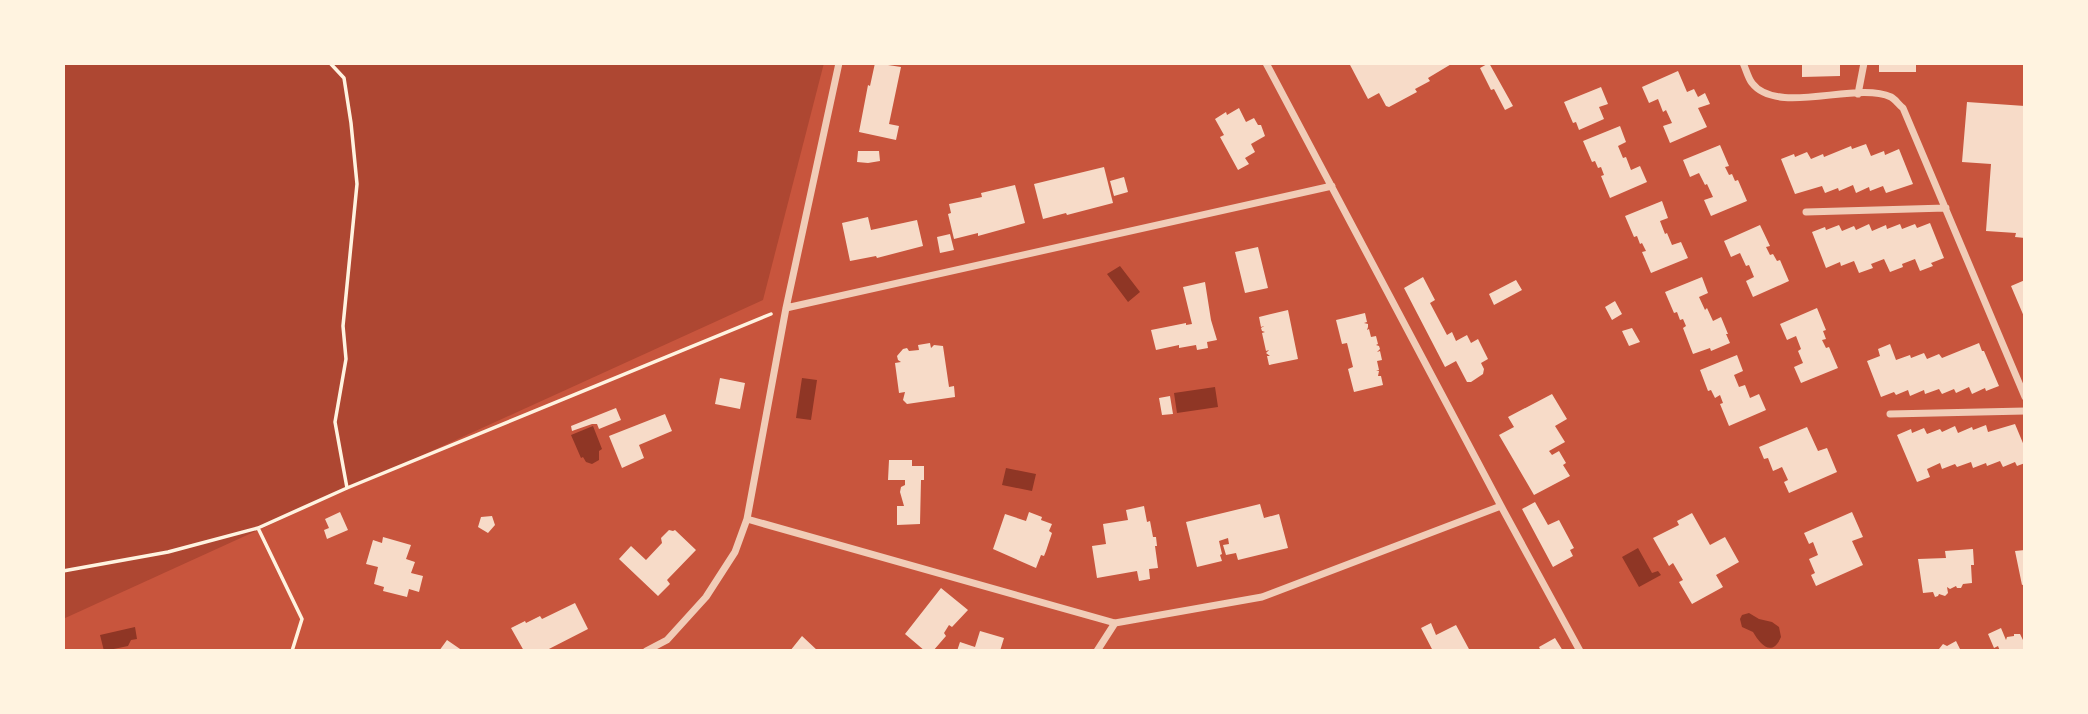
<svg xmlns="http://www.w3.org/2000/svg" width="2088" height="714" viewBox="0 0 2088 714" font-family="'Noto Serif',serif">
	<style>
		.green { fill: #ae4732 }
		.water { fill: #8f3625 }
		.building { fill: #f7dbc8 }
		.lines { fill: none; stroke-linecap: round; stroke-linejoin: round }
		.path { stroke: #fff3e0; stroke-width: 3.5 }
		.minor { stroke: #f1ccb7; stroke-width: 7 }
	</style>
	<rect width="100%" height="100%" fill="#c8553d"/>
	<path class="green" d="M63,63H824L763,300L63,619Z"/>
	<path class="water" d="M1120,266L1140,292L1128,302L1107,274Z
		M802,378L817,380L811,420L796,418Z
		M1215,387L1218,407L1177,413L1174,393Z
		M593,426L602,449L599,451V460L592,464L586,462L583,457L581,458L571,435Z
		M1006,468L1036,474L1032,491L1002,485Z
		M1638,548L1652,573L1658,571L1661,575L1639,587L1622,557Z
		M1749,613L1759,619L1772,622L1779,627L1781,637C1772,658 1760,644 1753,632L1742,627L1740,619L1742,615Z
		M135,627L137,639L131,640L128,646L104,651L100,635Z"/>
	<path class="building" d="M875,63L901,67L889,124L899,126L896,140L859,132L868,85L870,86Z
		M1349,63H1453L1428,78L1430,81L1415,89L1417,92L1389,107L1386,106L1379,93L1368,99Z
		M1489,63L1513,106L1505,110L1494,89L1491,90L1480,68Z
		M1802,63H1840V76L1802,77Z
		M1879,63H1916V72H1879Z
		M1678,71L1687,92L1694,89L1698,97L1705,93L1710,104L1698,108L1707,127L1670,143L1663,126L1672,123L1666,110L1663,112L1658,99L1649,103L1642,87Z
		M1601,87L1608,104L1599,107L1604,119L1579,130L1576,122L1573,123L1564,102Z
		M1967,102L2025,106V238L2015,237L2016,233L1986,231L1991,164L1962,162Z
		M1239,108L1246,122L1254,118L1258,125H1261L1265,136L1251,144L1255,152L1245,158L1249,164L1238,170L1220,137L1224,135L1215,119L1226,112L1227,115Z
		M1620,126L1626,142L1618,146L1623,158L1626,157L1631,170L1640,166L1647,182L1610,198L1601,176L1604,175L1601,167L1598,168L1595,161L1592,162L1583,141Z
		M1866,144L1871,156L1884,151L1885,155L1899,149L1913,184L1886,193L1883,186L1870,191L1869,187L1856,193L1853,185L1839,191L1838,188L1825,193L1822,186L1795,194L1781,159L1794,154L1795,157L1807,152L1811,159L1823,154L1824,157L1851,146L1852,149Z
		M1720,145L1729,166L1725,167L1729,175L1732,174L1735,181L1738,180L1747,201L1711,216L1704,200L1713,197L1707,184L1705,185L1699,173L1690,177L1683,160Z
		M858,151H879L880,161L868,163L857,162Z
		M1104,167L1113,203L1067,215L1066,213L1043,219L1034,184Z
		M1124,177L1128,192L1114,196L1110,181Z
		M1015,185L1025,223L978,236V233L954,239L948,214L951,213L949,204L982,197L981,193Z
		M1662,201L1668,218L1660,221L1665,234L1667,233L1672,245L1681,242L1688,258L1651,273L1642,252L1646,251L1642,243L1640,244L1637,236L1634,237L1625,216Z
		M868,217L871,230L917,220L923,246L877,258L876,256L850,261L842,223Z
		M1930,223L1944,258L1931,263L1933,266L1920,271L1915,259L1902,264L1903,267L1890,272L1884,259L1871,264L1873,268L1859,273L1854,261L1841,266L1840,262L1826,268L1812,232L1825,227L1826,230L1839,225L1842,231L1854,226L1856,230L1869,224L1872,231L1886,225L1887,229L1900,224L1902,229L1915,224L1917,228Z
		M1760,225L1770,246L1766,247L1770,255L1773,254L1777,261L1780,260L1789,281L1753,297L1746,281L1754,277L1749,265L1746,266L1740,253L1731,257L1724,241Z
		M950,234L954,250L940,253L937,237Z
		M1258,247L1268,288L1245,293L1235,252Z
		M1423,277L1435,300L1430,303L1447,335L1452,332L1456,341L1467,335L1471,343L1478,339L1488,359L1481,363L1484,369L1483,374L1471,382H1467L1456,361L1445,367L1404,288Z
		M1702,277L1708,293L1699,297L1705,310L1707,308L1713,321L1721,317L1728,334H1726L1730,343L1711,351L1710,348L1693,354L1683,328L1686,326L1683,319L1680,320L1677,312L1674,313L1665,292Z
		M1516,280L1522,290L1494,305L1489,294Z
		M2025,280V319L2011,286Z
		M1205,282L1211,320L1217,340L1207,342L1208,348L1197,350L1196,345L1179,348V345L1156,350L1151,330L1186,323V325L1192,324L1183,287Z
		M1615,301L1622,314L1612,320L1605,307Z
		M1817,308L1826,330L1823,331L1826,339L1822,340L1826,348L1829,347L1838,368L1801,383L1794,367L1803,363L1798,351L1801,349L1796,336L1787,340L1780,324Z
		M1288,310L1298,359L1269,365L1267,356H1270L1266,353L1269,350L1266,351L1262,333L1265,332L1262,331L1261,328L1264,326L1261,327L1259,317Z
		M1365,313L1367,322L1364,323L1368,324V327L1367,330L1369,329L1371,337L1376,336L1378,344L1376,345L1379,346L1380,349L1377,352L1380,351L1382,360L1377,361L1379,370H1376L1379,371L1378,376H1381L1383,385L1354,392L1348,369L1353,367L1347,343L1342,344L1336,320Z
		M1632,328L1640,342L1629,346L1622,331Z
		M930,343L931,348L934,345L943,346L949,387L954,386L955,397L907,404L903,400L905,392L899,393L895,363L901,362L898,360L897,356L903,349L907,348L909,351L919,350L918,345Z
		M1979,343L1982,351H1984L1999,386L1986,391L1985,388L1972,394L1969,387L1956,393L1954,389L1942,394L1939,389L1925,394L1924,390L1910,396L1908,390L1896,395L1894,392L1881,397L1867,361L1880,356L1878,349L1890,344L1896,360L1910,355L1911,358L1924,353L1927,359L1939,354L1942,358Z
		M1737,355L1743,371L1734,375L1739,387L1745,385L1750,398L1759,394L1766,410L1729,426L1720,404L1723,403L1720,395L1715,398L1711,390L1708,391L1700,370Z
		M720,378L745,383L740,409L715,404Z
		M1552,394L1567,419L1555,426L1565,442L1549,451L1552,455L1559,451L1566,463L1563,465L1570,476L1534,495L1499,435L1514,427L1508,417Z
		M1170,396L1173,414L1162,415L1159,398Z
		M616,408L621,420L599,429L597,424H592L572,431L571,426Z
		M665,414L672,431L639,445L644,458L622,468L609,436Z
		M2015,424L2025,448V463L2017,466L2015,462L2003,467L2000,461L1987,466L1986,463L1973,468L1971,462L1957,467L1955,464L1942,469L1940,463L1927,469L1930,477L1917,482L1897,435L1911,429L1912,433L1924,428L1927,434L1940,429L1942,432L1955,426L1958,433L1972,427L1973,430L1986,425L1988,432Z
		M1807,427L1818,451L1827,448L1837,472L1789,493L1784,482L1788,480L1782,467L1773,471L1768,458L1764,459L1759,447Z
		M889,460H912V466H924V480H921L920,524L897,525V506H904L900,492L901,487L905,485V480H888Z
		M1535,502L1548,525L1559,520L1574,548L1570,550L1573,556L1553,567L1522,509Z
		M1260,504L1264,518L1279,514L1288,548L1238,560L1236,553L1226,555L1223,545L1229,544L1228,538L1219,541L1222,554L1220,555L1222,561L1197,567L1186,522Z
		M1144,506L1147,522L1150,521L1153,537H1156L1157,546H1155L1158,568L1149,569L1150,579L1139,581L1137,571L1097,578L1092,546L1106,544L1103,524L1128,520L1126,510Z
		M340,512L348,530L327,539L324,530L329,528L325,519Z
		M1029,512L1042,517L1041,520L1052,524L1049,531L1052,533L1046,551L1044,556L1041,555L1036,568L993,549L1005,514L1026,521Z
		M1852,512L1863,537L1852,541L1863,565L1816,586L1811,575L1815,573L1809,559L1818,555L1813,542L1809,544L1804,533Z
		M1692,513L1710,545L1725,537L1739,562L1716,575L1723,587L1692,604L1679,582L1683,580L1673,563L1669,566L1653,538L1679,525L1677,521Z
		M492,516L495,525L488,533L478,527L481,517Z
		M669,530L673,531L675,530L696,550L667,580L670,584L658,596L619,559L631,546L646,560L662,543L661,538Z
		M383,537L411,545L406,559L415,562L411,573L423,576L419,592L409,589L407,597L383,591L384,587L374,584L378,567L366,564L373,540L382,543Z
		M1973,549L1974,565H1971L1972,583L1963,584L1961,588H1957L1956,586L1950,589L1947,587L1948,593L1945,596L1939,594L1938,596L1935,597L1933,592L1923,593L1918,559L1946,558L1945,551Z
		M2025,550V584L2022,585L2015,551Z
		M941,588L968,610L952,627L949,625L944,633L946,636L933,651H925L905,634Z
		M575,603L588,629L545,651H524L511,628L525,621L526,623L540,616L542,619Z
		M1431,623L1436,635L1456,625L1470,651H1433L1421,628Z
		M2001,628L2006,640L2007,637L2014,636V634H2020L2023,640L2025,639V651H2000L1998,646L1994,648L1988,634Z
		M980,631L1004,638L1000,651H957L960,642L975,647Z
		M802,636L818,651H790Z
		M1555,638L1563,651H1541L1539,647Z
		M447,640L463,651H439Z
		M1956,641L1961,651H1934V649H1939L1943,644L1947,646Z"/>
	<g class="lines">
		<path class="path" d="M330,63L344,78L351,123L357,184L343,326L346,359L335,422L347,488
			M258,528L302,619L292,651
			M63,571L168,552L258,528L347,488L771,314"/>
		<path class="minor" d="M1266,63L1501,506L1580,651
			M1743,63C1746,69 1748,78 1752,83C1777,116 1856,81 1891,97C1895,99 1899,105 1903,108L2025,397
			M1858,94L1864,63
			M1806,212L1946,208
			M786,308L1332,186
			M1890,414L2025,411
			M747,519L1115,623L1262,597L1501,506
			M646,651L667,640L706,597L735,552L747,519L786,308L839,63
			M1097,651L1115,623"/>
	</g>
	<rect width="2088" height="714" fill="none" stroke="#fff3e0" stroke-width="130"/>
</svg>
